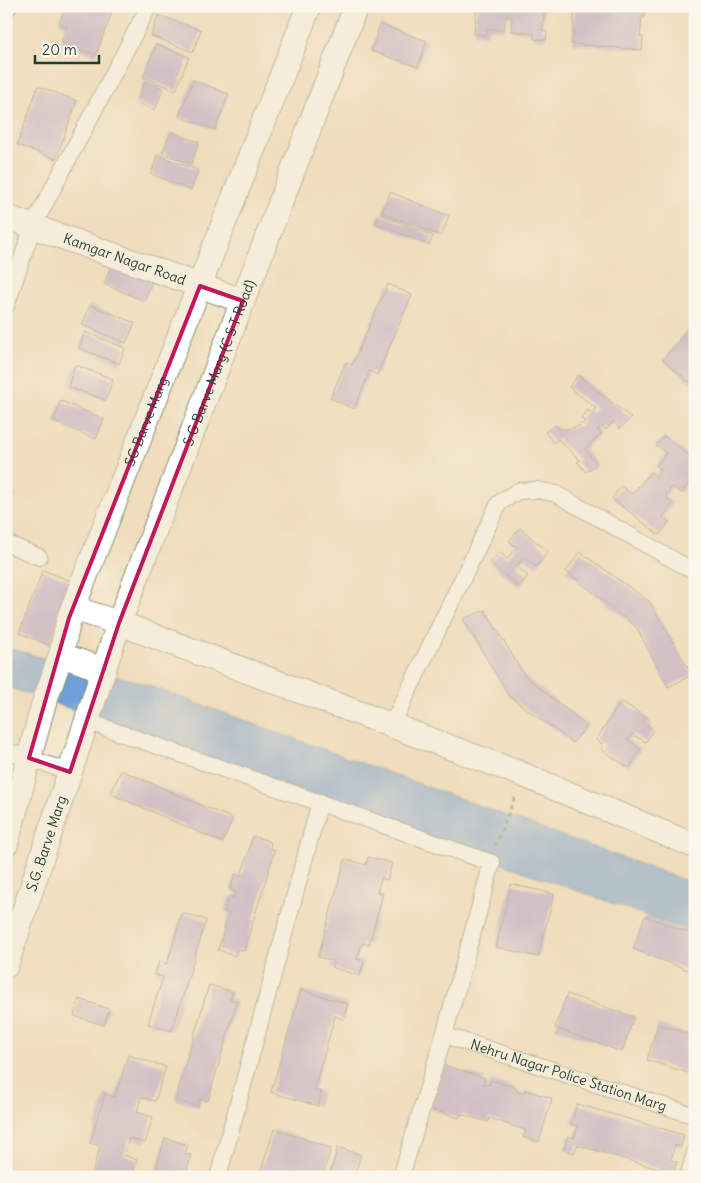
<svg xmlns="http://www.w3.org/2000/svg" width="701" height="1183" viewBox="0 0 701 1183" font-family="Delius,sans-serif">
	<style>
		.water { fill: #6e9fd9; stroke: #466e86 }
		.building { fill: #af9ed1 }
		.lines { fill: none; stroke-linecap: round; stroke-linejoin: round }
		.street-casing { stroke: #878d78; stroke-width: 18 }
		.secondary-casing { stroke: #878d78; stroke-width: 26 }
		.path { stroke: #878d78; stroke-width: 3; stroke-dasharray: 4 4; stroke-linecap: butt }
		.street { stroke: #fff; stroke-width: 16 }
		.secondary { stroke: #fff; stroke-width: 24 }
		.marked { fill: none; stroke: #c2185b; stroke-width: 4; stroke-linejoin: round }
		.labels { text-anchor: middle; stroke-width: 4; stroke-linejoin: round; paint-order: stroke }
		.street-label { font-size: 14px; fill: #1f3d34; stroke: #fbf7ec }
	</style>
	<rect width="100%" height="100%" fill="#fbf7ec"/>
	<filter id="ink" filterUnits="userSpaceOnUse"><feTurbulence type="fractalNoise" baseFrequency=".02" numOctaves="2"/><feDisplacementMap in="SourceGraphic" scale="10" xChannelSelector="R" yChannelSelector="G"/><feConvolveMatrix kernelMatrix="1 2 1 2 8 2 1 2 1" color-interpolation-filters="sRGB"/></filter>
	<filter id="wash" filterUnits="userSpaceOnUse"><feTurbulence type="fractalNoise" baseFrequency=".0096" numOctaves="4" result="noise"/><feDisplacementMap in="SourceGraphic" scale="20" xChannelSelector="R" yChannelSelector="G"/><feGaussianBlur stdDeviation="1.12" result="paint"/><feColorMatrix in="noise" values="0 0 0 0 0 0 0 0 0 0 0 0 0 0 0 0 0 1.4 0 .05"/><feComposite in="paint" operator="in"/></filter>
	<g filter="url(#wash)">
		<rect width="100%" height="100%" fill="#efddbb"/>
		<path class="water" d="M6,647L47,659L136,681L695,884V933L35,696L6,687Z"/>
		<g id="blocks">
			<path class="building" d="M66,6H114L96,55L61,42L67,26L59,23Z
				M477,6H550V10L545,9L542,30L547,31L546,40L534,39V34L511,31L512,17L506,16L504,30L488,29L487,35L474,34Z
				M575,6H594L633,9L634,6H646L645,17H642L640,37H643L642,50L572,44Z
				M158,15L201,30L193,52L151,36Z
				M380,24L427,41L418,67L371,51Z
				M156,44L189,57L176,90L143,77Z
				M193,80L229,94L215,130L179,116Z
				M145,81L163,89L155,110L136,102Z
				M38,86L77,101L56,159L17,145Z
				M171,132L199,142L191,164L162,153Z
				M157,155L198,170L191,190L151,174Z
				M390,192L449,216L441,236L382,213Z
				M380,214L433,236L429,245L376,223Z
				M112,263L153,279L144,301L104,284Z
				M388,284L412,295L377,375L370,371L354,409L330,398L346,362L352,365Z
				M90,305L135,323L126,343L82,325Z
				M695,320V387L663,360Z
				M85,332L125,348L119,364L79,348Z
				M75,365L113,379L106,400L68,387Z
				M578,375L631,418L620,429L613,422L606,430L602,426L597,430L601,434L585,449L597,464L586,472L577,462L580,460L558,439L554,443L545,432L555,425L559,429H569L579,426L585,421L581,419L588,410L592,413L596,408L569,387Z
				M61,401L104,419L96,439L53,421Z
				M664,436L695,460V479L693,478L681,493L672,487L665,497L673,503L663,517L669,522L659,535L612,498L621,486L632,494L651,472L656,476L661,469L656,466L666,453L656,445Z
				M6,491L13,493L6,511Z
				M520,528L548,552L536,567L524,557L516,566L528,576L519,587L490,563L500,552L507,559L517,547L509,541Z
				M580,552L650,602L692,675L668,687L637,628L566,571Z
				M43,570L73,582L49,645L19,633Z
				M485,610L525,676L587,726L573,743L509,696L463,619Z
				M621,701L650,720L647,726L653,730L646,742L632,734L628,740L641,749L629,768L601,749L604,745L596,740Z
				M121,770L233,819L222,842L111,794Z
				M253,836L271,842L270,848L275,850L244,951L238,949L235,956L218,950L229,913L224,912L229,896L234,898L236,892L230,890L235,874L241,876Z
				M368,857L392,863L387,880L381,878L377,892L383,894L369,945L362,943L357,959L364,961L360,976L331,967L333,961L318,957L345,859L366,865Z
				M511,884L554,894L538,957L496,947Z
				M182,913L206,920L172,1031L148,1024L163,977L155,975L159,961L167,964Z
				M645,916L695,935V951L688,970L633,949Z
				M209,985L233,992L230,999L237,1001L208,1101L200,1099L198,1107L175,1100Z
				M301,990L348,1004L343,1019L335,1016L314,1090L322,1092L318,1106L271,1092Z
				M567,994L634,1017L622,1052L555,1028Z
				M79,999L109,1009L104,1025L74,1016Z
				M658,1024L695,1036V1075L647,1060Z
				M128,1055L166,1067L155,1101L141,1097L137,1112L153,1117L145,1143L129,1138L124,1155L137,1160L132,1177H91L100,1146L90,1143L105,1094L115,1097Z
				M443,1065L485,1078L483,1084L489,1085L491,1080L517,1088L516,1091L524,1094L525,1090L552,1098L539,1142L523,1137L526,1130L489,1118L488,1122L460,1114L459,1118L430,1109Z
				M577,1104L684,1135L681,1147L675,1145L671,1160L677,1162L672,1177H657L659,1169L577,1145L574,1153L564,1150L568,1136L574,1138L578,1126L571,1124Z
				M274,1129L331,1148L322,1177H259Z
				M165,1138L188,1145L185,1154L191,1155L185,1177H154Z
				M338,1147L361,1155L354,1177H329Z
				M12,1169L42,1176V1177H10Z
				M575,1172L590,1176V1177H574Z"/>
		</g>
	</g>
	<g filter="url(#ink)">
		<use href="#blocks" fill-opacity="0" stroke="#878d78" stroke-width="1"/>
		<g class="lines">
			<g class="street-casing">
				<g id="street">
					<path d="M6,10L9,6"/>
					<path d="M6,306L33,226L149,6"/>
					<path d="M6,543L39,557"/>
					<path d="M86,721L492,863L444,1035L401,1177"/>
					<path d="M392,725L499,503L518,491L538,490L556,494L688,568"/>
					<path d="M6,751L70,772"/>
					<path id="s1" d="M444,1035L695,1116"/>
					<path d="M218,1177L320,802"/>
					<path d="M688,1177L695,1153"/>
				</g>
			</g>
			<g class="secondary-casing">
				<g id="secondary">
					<path id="s2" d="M6,217L243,301"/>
					<path d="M73,608L119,623L521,774L695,846"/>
					<path d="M61,655L104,670"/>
					<path id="s3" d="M6,844L43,706L61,655L69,618L309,6"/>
					<path id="s4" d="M6,966L119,623L356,6"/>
				</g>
			</g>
			<path class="path" d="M495,846L516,794"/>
			<use href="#street" class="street"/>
			<use href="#secondary" class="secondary"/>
		</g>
	</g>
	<path d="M0 0H701V1183H0ZM200,286L243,301L119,623L70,772L29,758L69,618Z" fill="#efddbb" fill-opacity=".55" fill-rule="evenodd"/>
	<path class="marked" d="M200,286L243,301L119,623L70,772L29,758L69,618Z"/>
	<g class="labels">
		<g class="street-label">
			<text dy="5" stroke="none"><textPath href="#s2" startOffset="126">Kamgar Nagar Road</textPath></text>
			<text dy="5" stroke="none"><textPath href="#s4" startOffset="640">S G Barve Marg (C S T Road)</textPath></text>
			<text dy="5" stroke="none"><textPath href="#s3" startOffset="446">SG Barve Marg</textPath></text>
			<text dy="5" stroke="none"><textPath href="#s4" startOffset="129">S.G. Barve Marg</textPath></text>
			<text dy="5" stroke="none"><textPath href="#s1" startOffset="131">Nehru Nagar Police Station Marg</textPath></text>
		</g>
	</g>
	<rect width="701" height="1183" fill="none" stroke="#fbf7ec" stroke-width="25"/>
	<path d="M35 55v8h64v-8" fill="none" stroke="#1f3d34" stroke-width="2.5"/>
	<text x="42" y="55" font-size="15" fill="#1f3d34" stroke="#fbf7ec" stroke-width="4" paint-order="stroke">20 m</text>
</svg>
